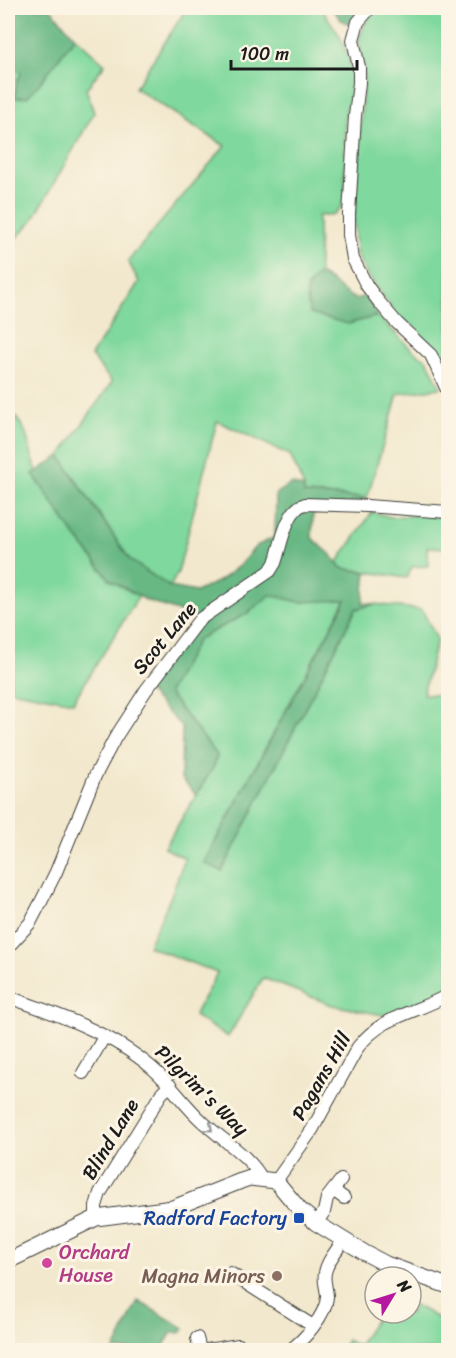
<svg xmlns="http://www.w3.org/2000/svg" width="456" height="1358" viewBox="0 0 456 1358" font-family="Sriracha,sans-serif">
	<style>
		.green { fill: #7fd89d; stroke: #4e7a5c; stroke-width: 1.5 }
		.forest { fill: #67b884; stroke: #426a50; stroke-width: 1.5 }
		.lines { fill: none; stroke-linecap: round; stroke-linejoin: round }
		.minor-casing { stroke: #3c3b37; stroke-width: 14 }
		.major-casing { stroke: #3c3b37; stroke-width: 17 }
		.minor { stroke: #fff; stroke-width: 12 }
		.major { stroke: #fff; stroke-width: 15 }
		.oneway { stroke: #999 }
		.transit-dot { fill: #1a4fb4; stroke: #fcf5e5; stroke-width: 2 }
		.hotel-dot { fill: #d1479c; stroke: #fcf5e5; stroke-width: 2 }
		.education-dot { fill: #8d6e63; stroke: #fcf5e5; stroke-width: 2 }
		.labels { text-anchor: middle; stroke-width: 6; stroke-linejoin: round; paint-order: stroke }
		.street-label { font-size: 20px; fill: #1c1c1c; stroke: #fcf5e5 }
		.transit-label { font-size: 20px; fill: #164399; stroke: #fcf5e5; text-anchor: end }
		.hotel-label { font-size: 20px; fill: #b23c85; stroke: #fcf5e5; text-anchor: start }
		.education-label { font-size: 20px; fill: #785e54; stroke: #fcf5e5; text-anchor: end }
	</style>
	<rect width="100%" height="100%" fill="#fcf5e5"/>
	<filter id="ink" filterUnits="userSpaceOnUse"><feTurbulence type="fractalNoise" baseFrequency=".0167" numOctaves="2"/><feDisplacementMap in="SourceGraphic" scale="12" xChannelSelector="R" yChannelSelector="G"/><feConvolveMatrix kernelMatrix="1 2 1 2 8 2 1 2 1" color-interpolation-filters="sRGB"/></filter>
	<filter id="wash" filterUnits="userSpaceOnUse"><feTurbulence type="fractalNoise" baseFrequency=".008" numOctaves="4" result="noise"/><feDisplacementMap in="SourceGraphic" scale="24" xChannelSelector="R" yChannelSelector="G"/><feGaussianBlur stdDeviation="1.35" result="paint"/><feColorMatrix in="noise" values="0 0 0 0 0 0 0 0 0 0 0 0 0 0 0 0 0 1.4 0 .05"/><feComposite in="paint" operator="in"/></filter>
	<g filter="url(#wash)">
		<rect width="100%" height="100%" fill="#f2e8cd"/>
		<path class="green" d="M187,8H262L268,13L269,8H321L340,36L349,59L353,79L345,117V195L342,206L335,214L318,216L319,274L307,286L306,292L348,324L378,316L412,350L427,360L441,388L398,394L367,498L303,494L304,487L290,455L217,421L178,572L170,587L130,560L60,456L112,382L91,356L139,282L128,261L225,146L135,88Z
			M377,8H448V377L434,349L396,314L364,270L356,252L354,219L364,74L359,39L366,22Z
			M75,37L105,64L86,89L94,113L33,220L8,247V62L39,84Z
			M8,404L25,431L37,472L33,474L73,533L110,580L139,596L73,702L10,690L12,636L8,618Z
			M372,512L391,517L420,515L448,517V548L427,547L428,566L412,567L407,578L341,568L337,563Z
			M270,595L300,602L346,599L204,862L222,871L356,609L375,604L422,610L437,639L423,694L448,696V989L423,1002L383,1015L332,1005L263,978L228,1037L194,1016L217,973L148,946L171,896L185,858L164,848L214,766L217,755L168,693L198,639L246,614Z
			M411,1303L448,1324V1350H341L347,1340L358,1346L380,1313H411Z"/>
		<path class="forest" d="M8,8H50L75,37L39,84L27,97L15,98L17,81L21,73L8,62Z
			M332,8H347L351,11L354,8H362L349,24L341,20Z
			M319,274C333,281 342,292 355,299L366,296L378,316L348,324L310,314C306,292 302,291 319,274Z
			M60,456L130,560L170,587L196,592L219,581L240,565L256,546L275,537L276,494L291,484L304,488V494L367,498L362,509L313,513L312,538L330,554L341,568L366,572L363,603L375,604L356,609L222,871L204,863L346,600L300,602L270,595L246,614L198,639L168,693L217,755L214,766L196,795L181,778L182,727L146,690L200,619L146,600L110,580L73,533L33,474Z
			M138,1301L184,1328L181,1333L172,1332L161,1350H114Z"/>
	</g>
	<g filter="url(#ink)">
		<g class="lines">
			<g class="minor-casing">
				<path id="minor" d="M370,8L358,22L353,40L359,67V83L355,116L349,214V235L353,259L367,286L379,302L396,322L431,355L448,392
					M8,947L30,923L44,896L56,872L95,776L115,738L146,690L200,619L270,571L275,563C281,546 286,509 305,504L367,506L448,512
					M8,997C57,1014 112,1033 152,1068C171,1084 184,1105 203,1122C223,1141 249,1155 262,1179
					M83,1073L104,1037
					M276,1181L312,1130L358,1047C383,1015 414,1014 448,995
					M333,1190L344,1198
					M96,1218V1206L100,1193L161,1094L170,1085
					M316,1223L324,1212L327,1198L341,1180
					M230,1273L313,1326
					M197,1338L200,1350
					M207,1350L239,1345L249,1350
					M290,1350C304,1340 326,1315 327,1297C327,1289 323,1281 325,1273C327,1261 337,1250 344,1240"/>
			</g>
			<g class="major-casing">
				<path id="major" d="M8,1261L96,1218L173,1208L241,1181L250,1178L276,1181L300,1210L316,1223L365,1253L386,1264L448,1286"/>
			</g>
			<use href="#minor" class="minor"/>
			<use href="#major" class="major"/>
		</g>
		<defs><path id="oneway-chevron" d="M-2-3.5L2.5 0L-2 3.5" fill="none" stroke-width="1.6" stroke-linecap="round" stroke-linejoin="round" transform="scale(1.5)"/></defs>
		<use class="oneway" href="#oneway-chevron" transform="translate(209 1128) rotate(40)"/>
	</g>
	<rect class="transit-dot" x="293" y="1212" width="12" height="12" rx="3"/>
	<circle class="hotel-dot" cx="47" cy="1263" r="6"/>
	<circle class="education-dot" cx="277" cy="1276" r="6"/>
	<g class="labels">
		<g class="street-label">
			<text transform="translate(164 638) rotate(-50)" y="7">Scot Lane</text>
			<text transform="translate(321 1076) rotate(-60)" y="7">Pagans Hill</text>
			<text transform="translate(202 1090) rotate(44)" y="7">Pilgrim's Way</text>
			<text transform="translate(110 1139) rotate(-59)" y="7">Blind Lane</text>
		</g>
		<g class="transit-label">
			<text x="287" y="1225">Radford Factory</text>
		</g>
		<g class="hotel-label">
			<text x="59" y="1259">Orchard<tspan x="59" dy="23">House</tspan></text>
		</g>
		<g class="education-label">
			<text x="265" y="1283">Magna Minors</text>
		</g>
	</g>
	<rect width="456" height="1358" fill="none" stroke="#fcf5e5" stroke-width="30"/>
	<g transform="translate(393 1295) rotate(52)"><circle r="28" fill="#fcf5e5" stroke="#a29e95" stroke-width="1.5"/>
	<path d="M0-4.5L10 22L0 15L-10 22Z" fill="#b5179e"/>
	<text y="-9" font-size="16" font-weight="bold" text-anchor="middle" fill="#1c1c1c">N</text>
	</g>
	<path d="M231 60v9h126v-9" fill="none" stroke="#1c1c1c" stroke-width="3"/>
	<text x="240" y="60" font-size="18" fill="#1c1c1c" stroke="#fcf5e5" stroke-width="4.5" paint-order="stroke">100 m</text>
</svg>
